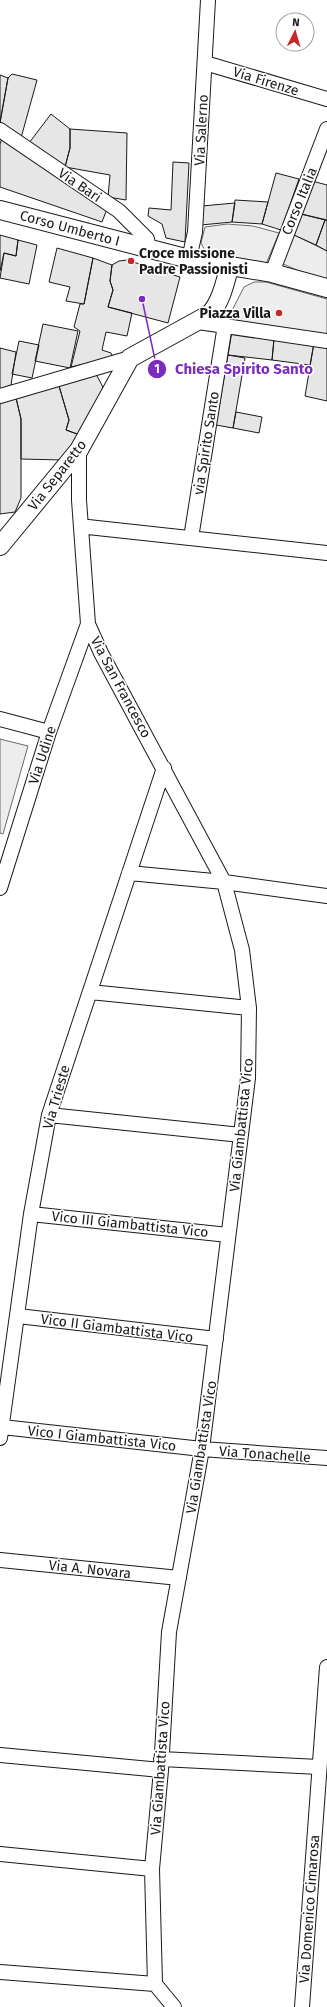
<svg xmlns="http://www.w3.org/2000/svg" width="327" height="2007" viewBox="0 0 327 2007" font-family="'Fira Sans',sans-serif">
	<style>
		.built { fill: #ededed; stroke: #6a6a6a }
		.building { fill: #e6e6e6; stroke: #1a1a1a }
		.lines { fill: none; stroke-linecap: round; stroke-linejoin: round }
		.minor-casing { stroke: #1a1a1a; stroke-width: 16 }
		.tertiary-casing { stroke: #1a1a1a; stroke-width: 20 }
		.minor { stroke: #fff; stroke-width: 14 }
		.tertiary { stroke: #fff; stroke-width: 18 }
		.poi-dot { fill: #c62828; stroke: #fff; stroke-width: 1.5 }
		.labels { text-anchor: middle; stroke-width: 3; stroke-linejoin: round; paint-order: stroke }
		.street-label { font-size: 14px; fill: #1a1a1a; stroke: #fff }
		.poi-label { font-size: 14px; font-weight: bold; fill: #1a1a1a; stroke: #fff; text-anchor: start }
		.leader { fill: none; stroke: #7b2cbf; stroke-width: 1.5 }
		.callout-dot { fill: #7b2cbf; stroke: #fff; stroke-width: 1.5 }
		.mark-label { font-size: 12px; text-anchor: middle; font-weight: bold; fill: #fff }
		.callout-label { font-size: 15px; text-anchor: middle; font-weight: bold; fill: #7b2cbf; stroke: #fff; stroke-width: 3; stroke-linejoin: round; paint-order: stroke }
	</style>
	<rect width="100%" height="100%" fill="#fff"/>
	<path class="built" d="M227,224L253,226L279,233L266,264L216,255L205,251L201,243L205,227Z
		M294,235L327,251V279L299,271L281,263Z
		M254,282H266L327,299V338L226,322L244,287Z
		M0,739L28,746L3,834L0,833Z"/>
	<path class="building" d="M12,74L37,80L21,138L0,123L8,78Z
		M0,75L8,78L0,122Z
		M51,114L70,129V148L65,167L29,143Z
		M70,129L127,133L126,200L108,197L110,175L65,167L70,148Z
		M2,138L107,209L102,222L0,187V144Z
		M173,162L189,163L185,242L166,238L162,224L148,216L149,208L171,210Z
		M276,173L299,179L281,230L262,224Z
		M312,181L327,185V220L301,214Z
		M235,200L268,202L262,224L232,222Z
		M235,203L232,222L201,225L202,206Z
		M301,214L325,220L316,245L294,235Z
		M325,220L327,221V251L316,245Z
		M0,235L18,240L16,256L4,253L0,271Z
		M18,240L37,245L29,284L0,278L4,253L16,256Z
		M57,248L93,258L84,304L66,301L70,287L49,282Z
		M93,258L112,265L110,281L113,290L108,307L132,313L127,336L106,332L102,350L111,353L113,357L71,367L80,331L74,327L80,304H84Z
		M127,260L180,277L168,323L108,307L113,290L110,281L112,265L119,261Z
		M43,324L78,331L70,368L35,361Z
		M232,331L274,339L272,360L228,355Z
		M274,339L314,343L310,365L272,360Z
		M19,341L39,345L32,378L12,374Z
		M314,343L327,345V401L305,396Z
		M0,348L16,352L11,385L0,389Z
		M228,355L245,358L233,428L216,425Z
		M96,374L104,389L80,435L66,430L69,420L59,386Z
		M59,386L69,420L66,430L80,435L63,460L21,459V419L16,398Z
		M16,398L21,419V498L15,512L0,514V403Z
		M236,412L262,417L259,433L233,428Z"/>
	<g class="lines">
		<g class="minor-casing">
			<path id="minor" d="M205,63L327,99
				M0,130L119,211L147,239L149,249
				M189,259L195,232L208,0
				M272,273L327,129
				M198,322L327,341
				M0,396L130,358
				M79,450V500L88,624L101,653L224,882L242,950L249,1008L248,1078L202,1449L169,1632L161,1770L152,1869L155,1984L174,2007
				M88,527L327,553
				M191,538L225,325
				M0,719L49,732
				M129,873L224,882L327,896
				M0,888L49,732L88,624
				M90,992L249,1008
				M49,1115L241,1135
				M31,1214L228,1235
				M18,1316L216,1339
				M2,1427L202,1449L327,1458
				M0,1438L31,1214L49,1115L164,768
				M0,1560L179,1578
				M0,1755L161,1770
				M161,1759L319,1767
				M0,1854L152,1869
				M0,1972L155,1984
				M302,2007L327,1667"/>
		</g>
		<g class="tertiary-casing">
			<path id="tertiary" d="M0,210L189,259L272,273L327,288
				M0,546L79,450L130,358L210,314C222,300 225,282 230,265"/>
		</g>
		<use href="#minor" class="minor"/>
		<use href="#tertiary" class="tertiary"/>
	</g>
	<g class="poi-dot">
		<circle cx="131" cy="261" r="4"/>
		<circle cx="279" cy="313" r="4"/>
	</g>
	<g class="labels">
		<g class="street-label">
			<text transform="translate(266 81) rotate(17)" y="5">Via Firenze</text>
			<text transform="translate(201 130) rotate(-87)" y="5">Via Salerno</text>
			<text transform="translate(80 185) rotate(34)" y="5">Via Bari</text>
			<text transform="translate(299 201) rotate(-68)" y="5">Corso Italia</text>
			<text transform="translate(70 228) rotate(15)" y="5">Corso Umberto I</text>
			<text transform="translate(206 443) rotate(-81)" y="5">via Spirito Santo</text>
			<text transform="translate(57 475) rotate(-52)" y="5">Via Separetto</text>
			<text transform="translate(121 687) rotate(62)" y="5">Via San Francesco</text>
			<text transform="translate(42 755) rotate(-72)" y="5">Via Udine</text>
			<text transform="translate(56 1097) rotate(-74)" y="5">Via Trieste</text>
			<text transform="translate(241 1125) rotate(-84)" y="5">Via Giambattista Vico</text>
			<text transform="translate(130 1224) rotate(6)" y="5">Vico III Giambattista Vico</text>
			<text transform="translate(117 1328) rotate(7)" y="5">Vico II Giambattista Vico</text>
			<text transform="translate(102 1438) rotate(6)" y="5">Vico I Giambattista Vico</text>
			<text transform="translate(201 1447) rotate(-81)" y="5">Via Giambattista Vico</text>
			<text transform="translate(265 1454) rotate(4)" y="5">Via Tonachelle</text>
			<text transform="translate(90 1569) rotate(6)" y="5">Via A. Novara</text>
			<text transform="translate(160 1768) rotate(-86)" y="5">Via Giambattista Vico</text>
			<text transform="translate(309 1909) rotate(-86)" y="5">Via Domenico Cimarosa</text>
		</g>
		<g class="poi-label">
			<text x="139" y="258">Croce missione<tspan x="139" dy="16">Padre Passionisti</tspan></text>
			<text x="271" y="318" text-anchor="end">Piazza Villa</text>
		</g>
	</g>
	<path class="leader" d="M142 299L157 369"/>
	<g class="callout-dot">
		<circle cx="142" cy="299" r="4"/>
		<circle cx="157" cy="369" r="10"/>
	</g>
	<g class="mark-label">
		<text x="157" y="373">1</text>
	</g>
	<g class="callout-label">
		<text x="244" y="374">Chiesa Spirito Santo</text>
	</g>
	<g transform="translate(295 32) rotate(5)"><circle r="19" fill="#ffffff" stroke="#a3a3a3"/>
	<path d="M0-3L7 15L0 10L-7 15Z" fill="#c62828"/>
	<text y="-6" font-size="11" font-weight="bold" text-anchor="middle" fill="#1a1a1a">N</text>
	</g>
</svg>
